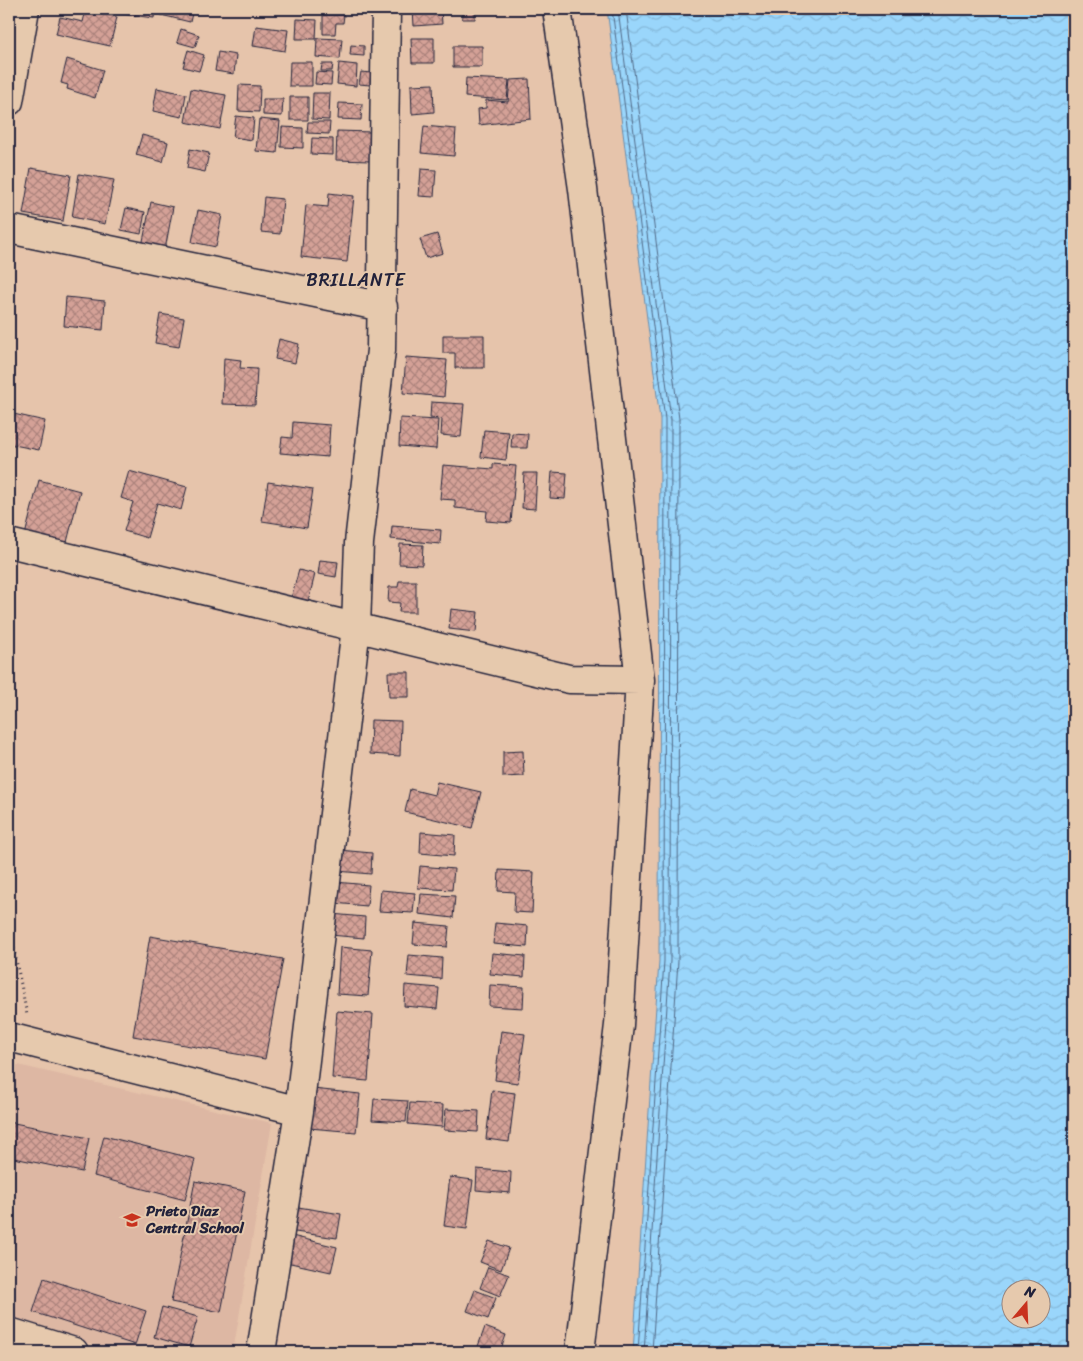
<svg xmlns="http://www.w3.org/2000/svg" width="1083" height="1361" viewBox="0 0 1083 1361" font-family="Sriracha,sans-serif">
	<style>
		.built { fill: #ddb7a3 }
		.water { fill: url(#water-waves); stroke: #6a8eae; fill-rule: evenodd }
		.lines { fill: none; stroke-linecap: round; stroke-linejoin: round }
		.shore { stroke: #526a88; stroke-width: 1 }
		.building { fill: url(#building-cross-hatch); stroke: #22223b }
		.minor-casing { stroke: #22223b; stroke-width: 31 }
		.path { stroke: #22223b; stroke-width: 3; stroke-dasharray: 1 4; stroke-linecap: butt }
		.minor { stroke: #e6c9ad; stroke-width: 28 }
		.labels { text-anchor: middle; stroke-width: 4; stroke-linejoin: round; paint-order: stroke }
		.poi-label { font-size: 15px; font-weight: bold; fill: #22223b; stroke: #e6c9ad; text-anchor: start }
		.quarter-label { font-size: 18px; letter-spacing: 1px; fill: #22223b; stroke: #e6c9ad }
	</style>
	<defs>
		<pattern id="water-waves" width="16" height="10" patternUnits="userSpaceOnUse" patternTransform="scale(1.25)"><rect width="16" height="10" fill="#9ad6fb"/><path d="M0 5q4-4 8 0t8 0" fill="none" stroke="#84b7d8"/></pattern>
		<pattern id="building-cross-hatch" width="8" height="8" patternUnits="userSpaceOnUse" patternTransform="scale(1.25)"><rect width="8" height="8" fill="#d4a197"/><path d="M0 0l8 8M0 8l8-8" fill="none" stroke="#ac837c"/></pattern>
	</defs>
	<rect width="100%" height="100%" fill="#e6c4ab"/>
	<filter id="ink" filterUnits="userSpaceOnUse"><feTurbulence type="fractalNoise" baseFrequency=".02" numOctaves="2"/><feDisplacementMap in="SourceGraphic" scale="10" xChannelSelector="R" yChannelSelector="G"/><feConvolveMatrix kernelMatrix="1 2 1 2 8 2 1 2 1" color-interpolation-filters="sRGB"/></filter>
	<g filter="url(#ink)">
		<path class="built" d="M9,1063L272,1123L233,1352H116L9,1318Z"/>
		<path class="water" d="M607,9H1074V1352H633L659,961L660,419ZM1010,1288H1040V1318H1010Z"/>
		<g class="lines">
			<path class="shore" d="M612,9L665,419L664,961L638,1352
				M618,9L671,419L670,961L644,1352
				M626,9L679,419L678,961L652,1352"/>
		</g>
		<path class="building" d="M114,9H155L154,18L114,13Z
			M162,9H193L190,22L161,15Z
			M413,9H441L442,24L414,26Z
			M462,9H475V19H462Z
			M86,10L117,17L110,46L56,34L60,17L83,22Z
			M323,15H344L343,23H336L335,34H323Z
			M297,19L317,20L316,39H296Z
			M256,26L288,30L285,51L253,46Z
			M181,29L199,35L195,47L177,42Z
			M317,38L342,39L340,59L316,57Z
			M411,38H434V63H412Z
			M351,45L364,46V56L350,55Z
			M453,46H482V67H453Z
			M188,50L204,55L199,71L183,67Z
			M218,52L236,55L234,74L215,71Z
			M67,59L103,70L95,98L67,89L68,85L61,83Z
			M290,62H312V86H289Z
			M339,63L357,65L356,86L337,84Z
			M322,64H333L332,71H321Z
			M316,72L332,73L331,85L315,84Z
			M361,72L371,73L370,85L359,84Z
			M466,78L509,80L507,100L465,97Z
			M529,79L531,119L479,125L478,109L486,108V100L508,102L510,80Z
			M433,84L434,112L412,114L411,85Z
			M239,85L260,86L259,112L238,111Z
			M157,88L186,94L182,117L153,111Z
			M191,89L226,95L220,129L185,122Z
			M313,93H330L329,120L312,119Z
			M290,97H308V120H290Z
			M263,99H283L282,116L263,115Z
			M339,103L362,104L361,120L338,119Z
			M236,116L254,118L252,140L233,137Z
			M259,119L280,121L277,153L256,151Z
			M308,122H330L329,134L307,133Z
			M424,126L456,129L454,156L421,153Z
			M282,127L303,128V148L281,147Z
			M337,131L372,132L371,161L336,160Z
			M142,135L168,142L163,162L136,155Z
			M312,138L333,139V155L311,154Z
			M190,149L209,153L205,172L187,168Z
			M31,168L71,175L63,221L23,214Z
			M421,169L436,170L434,197L419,196Z
			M79,174L114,180L105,224L72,217Z
			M329,193L354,196L347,262L301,257L306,205L328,207Z
			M264,197L283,199L280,234L261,232Z
			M151,202L173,207L164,255L141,251Z
			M126,208L145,212L141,234L121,230Z
			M198,210L222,215L216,247L192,242Z
			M437,234L443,253L426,258L420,239Z
			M66,297L105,301L103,330L64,326Z
			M160,314L184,318L179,347L155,343Z
			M443,335H484V368H455V353H443Z
			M279,339L299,344L295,363L275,359Z
			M406,357L447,360L444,397L403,393Z
			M224,358L241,360L240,368L257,369L255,405L222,404Z
			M431,402L464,404L461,437L441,435L442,419L430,418Z
			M9,413L45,421L39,450L9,444Z
			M400,418L438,420L436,449L399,446Z
			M293,422L330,425L328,457L280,453L282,437L292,438Z
			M484,430L509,432L506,460L481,457Z
			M512,433L528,434L527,448H511Z
			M493,464L516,466L511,523L486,521L487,511L455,508V500L440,499L443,465L493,469Z
			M129,471L187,487L181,510L157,503L147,538L124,531L133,502L121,498Z
			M552,472L567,473L565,499L550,498Z
			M524,473H537L535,509L522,508Z
			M39,480L80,491L66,546L25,535Z
			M268,482L313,489L307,528L262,521Z
			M392,526L441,530L440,544L391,539Z
			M400,544L423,545L422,565L399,564Z
			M320,560L338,562L336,577L318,574Z
			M299,570L315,574L308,602L291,598Z
			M399,581H416V612H399L400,603L388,602L389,587H398Z
			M451,609L478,612L476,632L449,629Z
			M388,672H409V697H389Z
			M371,720L401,721L400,756L370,754Z
			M523,751L524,776L503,777V752Z
			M437,782L481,792L472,828L405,812L410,789L434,795Z
			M421,832L455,835L454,856L420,853Z
			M339,850L372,853L371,874L337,871Z
			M420,866L454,869L452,890L418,888Z
			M499,870L534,872L532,913L514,912L515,892L498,891Z
			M335,882L369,885L367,906L333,903Z
			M381,890L415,893L413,913L379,911Z
			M421,894L455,896L453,918L419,914Z
			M331,914L365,917L364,938L330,935Z
			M415,923L449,926L447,947L413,944Z
			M495,923L528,926L527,947L493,944Z
			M150,936L283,959L265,1059L133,1036Z
			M340,947L372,950L368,996L337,994Z
			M492,953L525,956L524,977L490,974Z
			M409,955L442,958L441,979L407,976Z
			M405,985L439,988L437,1009L404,1006Z
			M490,985L524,987L523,1008L489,1006Z
			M337,1011L373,1014L368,1081L332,1078Z
			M501,1031L525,1034L518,1083L495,1080Z
			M313,1089L360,1094L356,1132L309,1128Z
			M492,1090L515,1093L509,1142L486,1139Z
			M374,1099L408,1101L406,1122L372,1120Z
			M410,1103L443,1105L442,1127L408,1124Z
			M446,1109L479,1111L478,1132L444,1130Z
			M9,1122L89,1138L82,1172L9,1157Z
			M104,1136L195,1159L185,1200L94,1176Z
			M477,1169L511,1172L510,1193L476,1190Z
			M450,1177L473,1180L467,1229L444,1226Z
			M195,1181L245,1191L221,1312L171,1302Z
			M292,1206L341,1214L337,1238L288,1231Z
			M292,1236L337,1247L331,1272L286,1262Z
			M489,1241L509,1248L501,1270L480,1262Z
			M488,1267L509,1275L500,1296L480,1288Z
			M44,1278L146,1311L135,1345L33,1312Z
			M475,1290L496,1298L488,1319L467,1311Z
			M162,1307L198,1317L189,1347L154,1337Z
			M485,1327L506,1335L500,1352H487L477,1349Z"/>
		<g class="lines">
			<g class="minor-casing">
				<path id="minor" d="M557,9L583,189L640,680L619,1025L580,1352
					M9,101L25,9
					M9,229L383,307
					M9,543L569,679L640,680
					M9,1037L299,1111
					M9,1332L74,1352
					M261,1352L299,1111L356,627L359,543L381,350L386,9"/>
			</g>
			<path class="path" d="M9,924L27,1015"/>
			<use href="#minor" class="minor"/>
		</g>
	</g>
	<defs>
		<g id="school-bare" transform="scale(1.35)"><path d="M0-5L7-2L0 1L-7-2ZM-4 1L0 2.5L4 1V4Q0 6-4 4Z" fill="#c8321e" stroke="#e6c9ad" stroke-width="2.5" paint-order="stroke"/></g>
	</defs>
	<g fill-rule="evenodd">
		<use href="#school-bare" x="132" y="1220"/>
	</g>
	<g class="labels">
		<g class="poi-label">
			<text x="146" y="1216">Prieto Diaz<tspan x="146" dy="17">Central School</tspan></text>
		</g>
		<g class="quarter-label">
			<text x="356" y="286">BRILLANTE</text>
		</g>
	</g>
	<rect width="1083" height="1361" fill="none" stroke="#e6c9ad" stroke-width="30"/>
	<rect x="15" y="15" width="1053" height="1331" fill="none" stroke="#22223b" stroke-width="2" filter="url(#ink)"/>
	<g transform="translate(1026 1304) rotate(19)"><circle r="24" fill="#e6c9ad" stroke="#98867f"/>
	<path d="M0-4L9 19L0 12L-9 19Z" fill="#c8321e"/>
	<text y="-8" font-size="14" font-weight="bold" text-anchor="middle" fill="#22223b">N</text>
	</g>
</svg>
